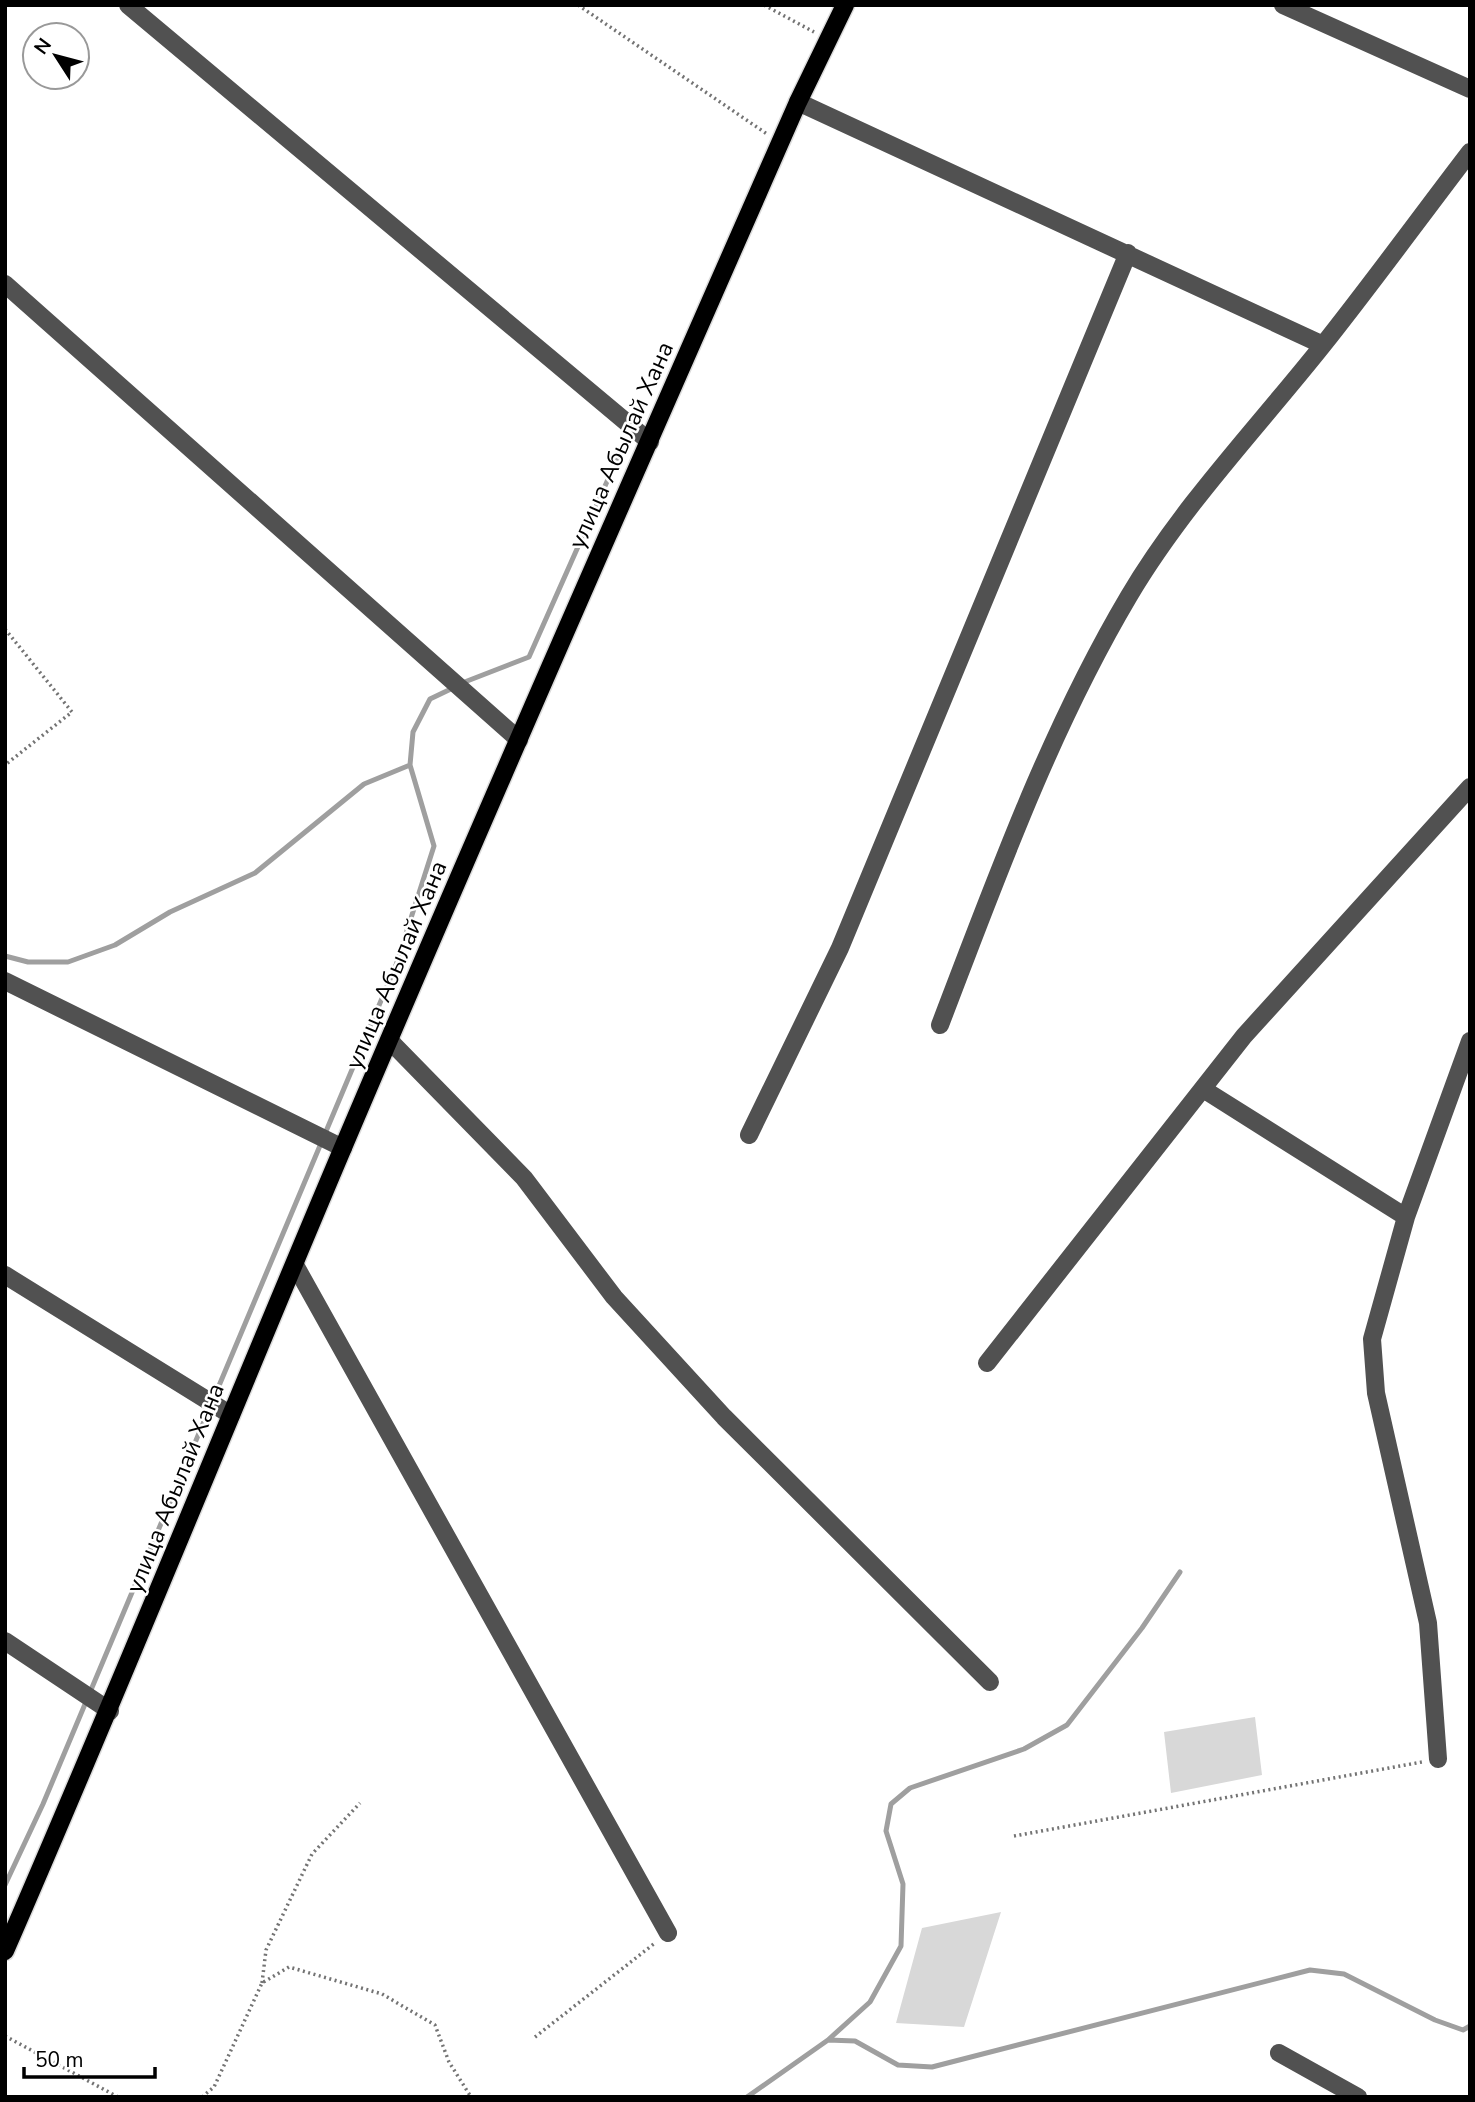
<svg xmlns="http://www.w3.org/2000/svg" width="1475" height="2102" viewBox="0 0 1475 2102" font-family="'Nunito Sans',sans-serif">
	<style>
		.green { fill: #d8d8d8 }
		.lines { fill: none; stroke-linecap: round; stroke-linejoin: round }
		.stream { stroke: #9f9f9f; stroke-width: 5 }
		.major-casing { stroke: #dbdbdb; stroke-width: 21 }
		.path { stroke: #737373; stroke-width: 3.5; stroke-dasharray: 2 3.5; stroke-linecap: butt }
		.minor { stroke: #515151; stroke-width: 18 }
		.major { stroke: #000; stroke-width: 18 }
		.labels { text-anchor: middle; stroke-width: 5; stroke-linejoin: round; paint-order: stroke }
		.street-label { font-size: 24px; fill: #000; stroke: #fff }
	</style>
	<rect width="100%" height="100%" fill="#fff"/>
	<path class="green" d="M1255,1717L1262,1775L1171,1793L1164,1732Z
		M1001,1912L964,2027L896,2023L922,1928Z"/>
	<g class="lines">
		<path class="stream" d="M462,683L529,657L621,450
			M5,956L28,962H68L115,945L170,912L255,873L364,784L410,765
			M5,1885L43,1804L396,965L434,846L410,765L413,732L430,699L453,688
			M828,2040L870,2002L901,1946L903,1884L886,1831L891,1804L910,1788L1024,1749L1067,1725L1142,1628L1180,1572
			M747,2097L828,2040L855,2041L898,2065L932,2067L1310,1970L1344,1974L1435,2020L1463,2030L1470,2026"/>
		<g class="major-casing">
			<path id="major" d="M5,1951C121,1685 229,1417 342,1150C491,799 645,450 798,102L845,5"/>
		</g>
		<path class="path" d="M578,5L767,134
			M764,5L814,32
			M5,629L72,712L5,765
			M1014,1836L1422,1762
			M262,1983L266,1950L312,1854L360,1803
			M5,2036L118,2097
			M535,2037L655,1943
			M202,2097L214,2087L262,1983L289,1967L382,1994L435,2025L449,2062L471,2097"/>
		<path class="minor" d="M128,5L650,442
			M1283,5L1470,89
			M798,102L1323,345
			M5,284L519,740
			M5,981L343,1148
			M940,1025C996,879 1049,731 1129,596C1183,505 1257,428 1323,345C1373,282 1421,216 1470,152
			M390,1041L524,1178L614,1297L724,1417L990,1682
			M1203,1089L1406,1217
			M749,1135L840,948L1128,253
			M295,1265L668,1933
			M5,1275L231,1415
			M987,1363L1244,1036L1470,787
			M5,1641L110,1711
			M1438,1759L1428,1623L1376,1393L1372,1339L1406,1217L1470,1041
			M1279,2053L1358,2097"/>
		<use href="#major" class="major"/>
	</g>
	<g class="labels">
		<g class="street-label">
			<text transform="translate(621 445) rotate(-66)" y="8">улица Абылай Хана</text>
			<text transform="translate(396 965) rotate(-67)" y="8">улица Абылай Хана</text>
			<text transform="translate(175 1488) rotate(-68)" y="8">улица Абылай Хана</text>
		</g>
	</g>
	<rect width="1475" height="2102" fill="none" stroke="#000000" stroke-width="14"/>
	<g transform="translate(56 56) rotate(306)"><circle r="33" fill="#ffffff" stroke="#999999" stroke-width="2"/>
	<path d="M0-5L12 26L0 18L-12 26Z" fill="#000000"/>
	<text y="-10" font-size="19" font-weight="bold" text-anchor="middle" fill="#000000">N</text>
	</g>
	<path d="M24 2067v10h131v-10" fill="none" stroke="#000000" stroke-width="3.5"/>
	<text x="35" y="2067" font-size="21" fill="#000000" stroke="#ffffff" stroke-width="5" paint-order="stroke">50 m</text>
</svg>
